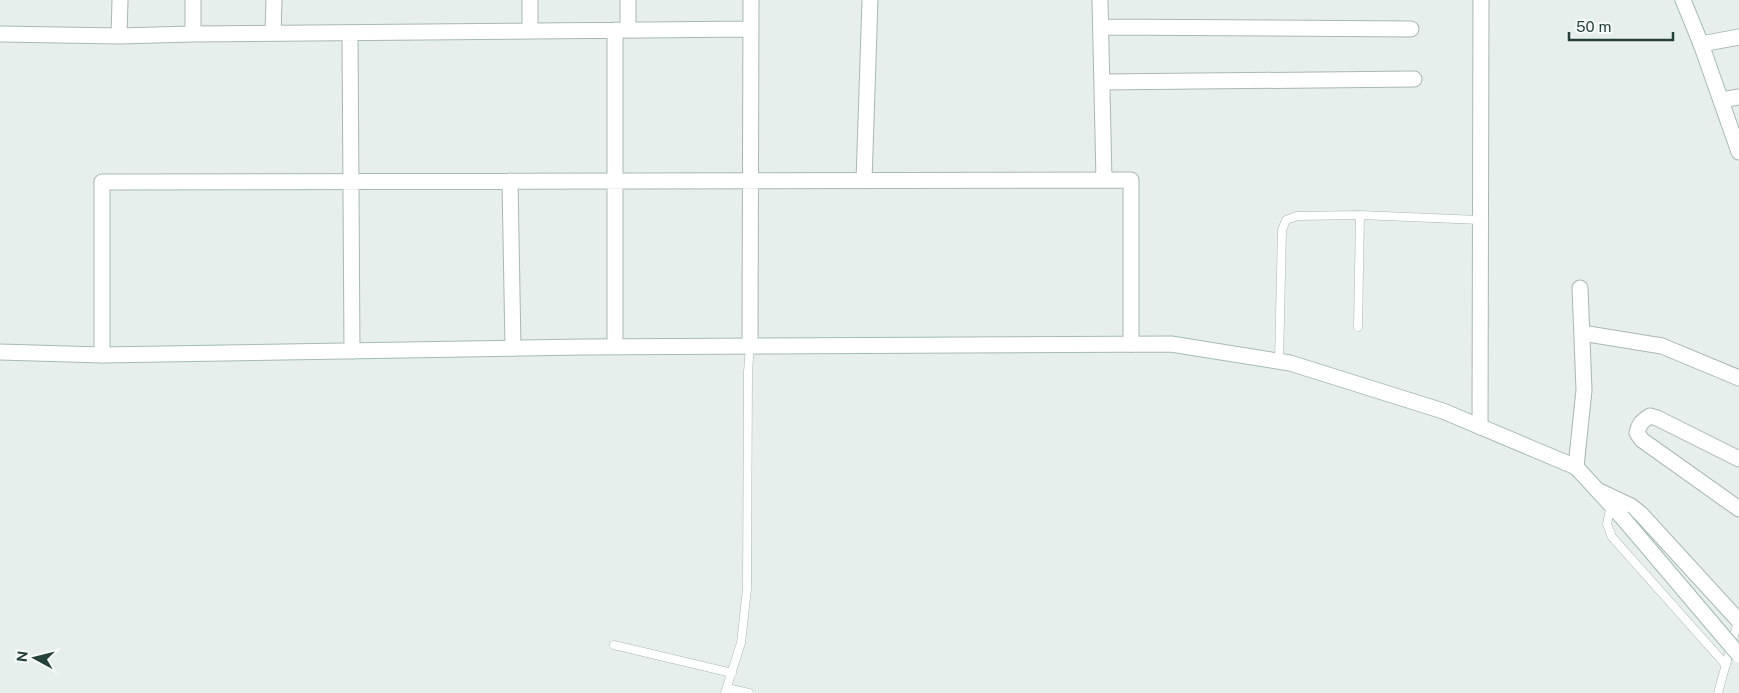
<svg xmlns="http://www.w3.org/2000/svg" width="1739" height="693" viewBox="0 0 1739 693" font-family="'Public Sans',sans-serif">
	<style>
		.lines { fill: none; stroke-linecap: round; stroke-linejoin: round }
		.lane-casing { stroke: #a8b8b2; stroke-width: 9 }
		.street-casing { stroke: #a8b8b2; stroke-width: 17 }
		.secondary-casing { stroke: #a4bbb3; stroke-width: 17 }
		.lane { stroke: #fff; stroke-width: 8 }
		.street { stroke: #fff; stroke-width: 15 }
		.secondary { stroke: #fff; stroke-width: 15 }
		.secondary-bridge-casing { stroke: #a4bbb3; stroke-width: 17; stroke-linecap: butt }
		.secondary-bridge { stroke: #fff; stroke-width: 15 }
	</style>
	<rect width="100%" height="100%" fill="#e6efeb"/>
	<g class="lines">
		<g class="lane-casing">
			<path id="lane" d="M1358,327L1360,215
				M1279,361L1282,230L1286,220L1297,216L1360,215L1480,220
				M1611,505L1607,524L1612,537L1726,665
				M614,645L732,673
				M727,688L749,693
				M725,693L741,643L747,589L748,372L750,346
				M1718,693L1738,621"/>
		</g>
		<g class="street-casing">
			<path id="street" d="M530,0V31
				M1100,0L1104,180
				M1101,27L1411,29
				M615,30V346
				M628,30V0
				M273,33L274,0
				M350,33L352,351
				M0,34L119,36L193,34L751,29
				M193,34V0
				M119,36L120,0
				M1701,44L1739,37
				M1102,82L1414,79
				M1721,100L1739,97
				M510,181L513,348
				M864,181L870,0
				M1582,333L1662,346L1739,378
				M750,346L751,0
				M102,355V182L1131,180V344
				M1480,427L1481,0
				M1739,459L1657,418L1650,416C1642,421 1639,424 1637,433L1642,440L1739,509
				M1576,467L1584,390L1580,288
				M1599,491L1631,506L1641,514L1739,621"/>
		</g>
		<g class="secondary-casing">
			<path id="secondary" d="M1683,0L1701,44L1739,152
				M0,352L102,355L583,347L1171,344L1290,363L1443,411L1576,467L1622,517"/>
		</g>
		<use href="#lane" class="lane"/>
		<use href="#street" class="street"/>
		<use href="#secondary" class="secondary"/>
		<g class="secondary-bridge-casing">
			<path id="secondary-bridge" d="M1622,517L1739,655"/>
		</g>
		<use href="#secondary-bridge" class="secondary-bridge"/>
	</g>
	<g transform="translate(35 658) rotate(277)" stroke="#f7fbf9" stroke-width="4" paint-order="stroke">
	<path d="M0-4L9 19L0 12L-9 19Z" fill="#24423a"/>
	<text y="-8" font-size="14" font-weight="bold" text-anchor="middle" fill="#24423a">N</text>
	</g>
	<path d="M1569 32v8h104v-8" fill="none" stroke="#24423a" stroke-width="2.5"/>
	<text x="1576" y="32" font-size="15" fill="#24423a" stroke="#f7fbf9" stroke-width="4" paint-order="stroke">50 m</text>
</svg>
